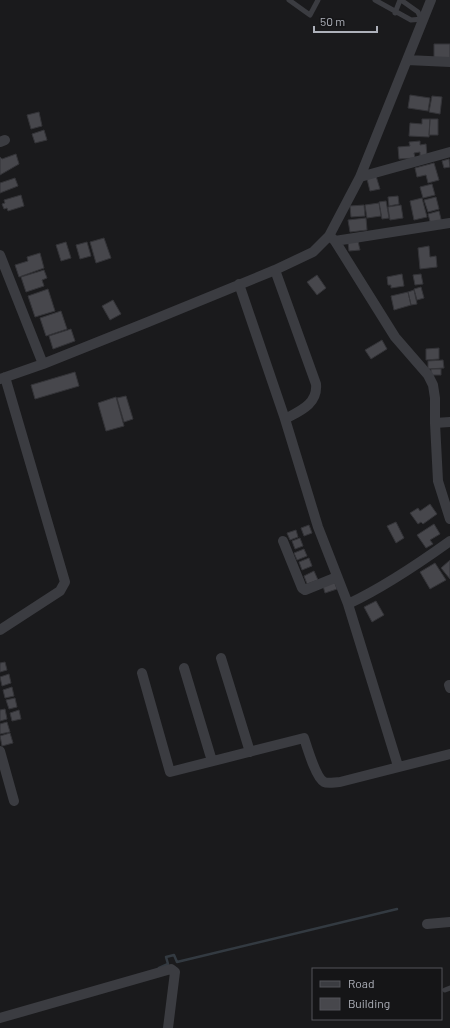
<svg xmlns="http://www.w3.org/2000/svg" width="450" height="1028" viewBox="0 0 450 1028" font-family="Barlow,sans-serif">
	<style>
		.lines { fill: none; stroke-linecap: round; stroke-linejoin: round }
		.stream { stroke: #333a41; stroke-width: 2.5 }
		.building { fill: #47474c; stroke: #343438 }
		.service { stroke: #3b3c41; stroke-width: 5 }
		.minor { stroke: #3b3c41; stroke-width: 10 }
	</style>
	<rect width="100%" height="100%" fill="#1a1a1c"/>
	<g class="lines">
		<path class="stream" d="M159,968L168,964L166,957L174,955L177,962L397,909"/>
	</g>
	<path class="building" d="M434,44H450V61L434,60Z
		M410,95L430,98L428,111L408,108Z
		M432,96L442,97L440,114L429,112Z
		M39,112L42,126L31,129L27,115Z
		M422,119H430L429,137L409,136L410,123L422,124Z
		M430,119H438V135H429Z
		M44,130L47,140L35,143L32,134Z
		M420,141V145L426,144L427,156L420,157V152L414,153L415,158L399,159L398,147L410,146L409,142Z
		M16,154L19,164L0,175V157L2,159Z
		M449,159L450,167L444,168L442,161Z
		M434,163L439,180L428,183L426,175L417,177L415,168Z
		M376,176L380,189L370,191L367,179Z
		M15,178L18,186L0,193V183Z
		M432,184L435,195L423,198L420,187Z
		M21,195L24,206L8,211L7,208L4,209L2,204L5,203L4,200Z
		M398,196L399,204L389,206L388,197Z
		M436,197L439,209L428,212L424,200Z
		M422,198L427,217L414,220L410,201Z
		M386,201L389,218L382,219L379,202Z
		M379,203L381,216L367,218L365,205Z
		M364,205L365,216L351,217L350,206Z
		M401,205L403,218L390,220L388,207Z
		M439,211L442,223L431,225L428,214Z
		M366,218L367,230L350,232L348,220Z
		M104,238L111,258L96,263L90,242Z
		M358,241L360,250L349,251L348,242Z
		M66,242L71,258L61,261L56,245Z
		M87,242L91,256L80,259L76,245Z
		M429,246L430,257L436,256L437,267L420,269L418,248Z
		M40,253L44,268L19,277L15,265L28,261L27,257Z
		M44,270L47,278L42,280L44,286L26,292L21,277Z
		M402,274L404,286L391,288V285H388L387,277Z
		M421,274L423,284L415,285L413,275Z
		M317,275L326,288L317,295L307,282Z
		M421,287L424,298L417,300L414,289Z
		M48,289L55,311L35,317L28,296Z
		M414,290L417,304L411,305L408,292Z
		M408,292L411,305L394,310L391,296Z
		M113,300L121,314L110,320L102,306Z
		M61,311L67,329L46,336L40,318Z
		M71,329L75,341L53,349L49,336Z
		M382,340L387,349L371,359L365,350Z
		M439,348V359L426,360V349Z
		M443,360L444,368L428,369V361Z
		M431,369H441V375H431Z
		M75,372L79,386L35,399L31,385Z
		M126,396L133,419L124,422L117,398Z
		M116,397L124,426L106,431L98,403Z
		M430,504L437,514L423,524L421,522L418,524L410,513L418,508L420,511Z
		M396,522L404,538L396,543L387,526Z
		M434,524L440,534L430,540L433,544L426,548L417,535Z
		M309,525L312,533L304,536L301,528Z
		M296,530L298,537L290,540L287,533Z
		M300,538L303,546L295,549L292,541Z
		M304,549L307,556L297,560L294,553Z
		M309,558L312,566L302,570L299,562Z
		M450,560V579L441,568Z
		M435,563L446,580L430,589L420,572Z
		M314,571L318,580L307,584L304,576Z
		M334,581L337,589L325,593L323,586Z
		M376,601L384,615L372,622L364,607Z
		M5,662L7,670L0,672V663Z
		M9,674L11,683L2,686L0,677Z
		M12,687L14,696L5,698L3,690Z
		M15,698L17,707L9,709L6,700Z
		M5,709L7,719L0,721V710Z
		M19,710L21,719L12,721L10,713Z
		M7,722L10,732L0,734V724Z
		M10,733L13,743L2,746L0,736Z"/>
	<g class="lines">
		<path class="service" d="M289,0L310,15L318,0
			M375,0L411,20L423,19
			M401,0L418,12L421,19
			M395,13L400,0
			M445,990L450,988"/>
		<path class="minor" d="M407,60L450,62
			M0,142L5,140
			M360,177L450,152
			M331,237L335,241L450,223
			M335,241L395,337L428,375L433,385L435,398V423L450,422
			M0,255L43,364
			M275,270L316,384C318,404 300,411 285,419
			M239,284L285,419L318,527L348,604L398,766
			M0,379L43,364L148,322L275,270L313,252L329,236L360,177L431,0
			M435,423L438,481L450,519
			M283,541L302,588L305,590L337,577
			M348,604C384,587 418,564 450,541
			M0,630L60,591L65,582L5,377
			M221,658L250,752
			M184,668L212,761
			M142,673L170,772L304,738C307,747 316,778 324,782C328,784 335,782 340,782L450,754
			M449,685L450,688
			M0,751L14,801
			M427,924L450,922
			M0,1018L171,969L175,972L168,1028"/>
	</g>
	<rect x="312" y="968" width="130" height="52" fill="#151517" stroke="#525358"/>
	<rect x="320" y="981" width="20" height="6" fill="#3b3c41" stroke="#525358"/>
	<text x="348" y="988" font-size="12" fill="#aeb1ba">Road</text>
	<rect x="320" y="998" width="20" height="12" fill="#47474c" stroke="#525358"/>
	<text x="348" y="1008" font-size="12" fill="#aeb1ba">Building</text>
	<path d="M314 26v6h63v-6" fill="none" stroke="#aeb1ba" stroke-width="2"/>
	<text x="320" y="26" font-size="12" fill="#aeb1ba" stroke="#151517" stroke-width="3" paint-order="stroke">50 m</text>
</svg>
